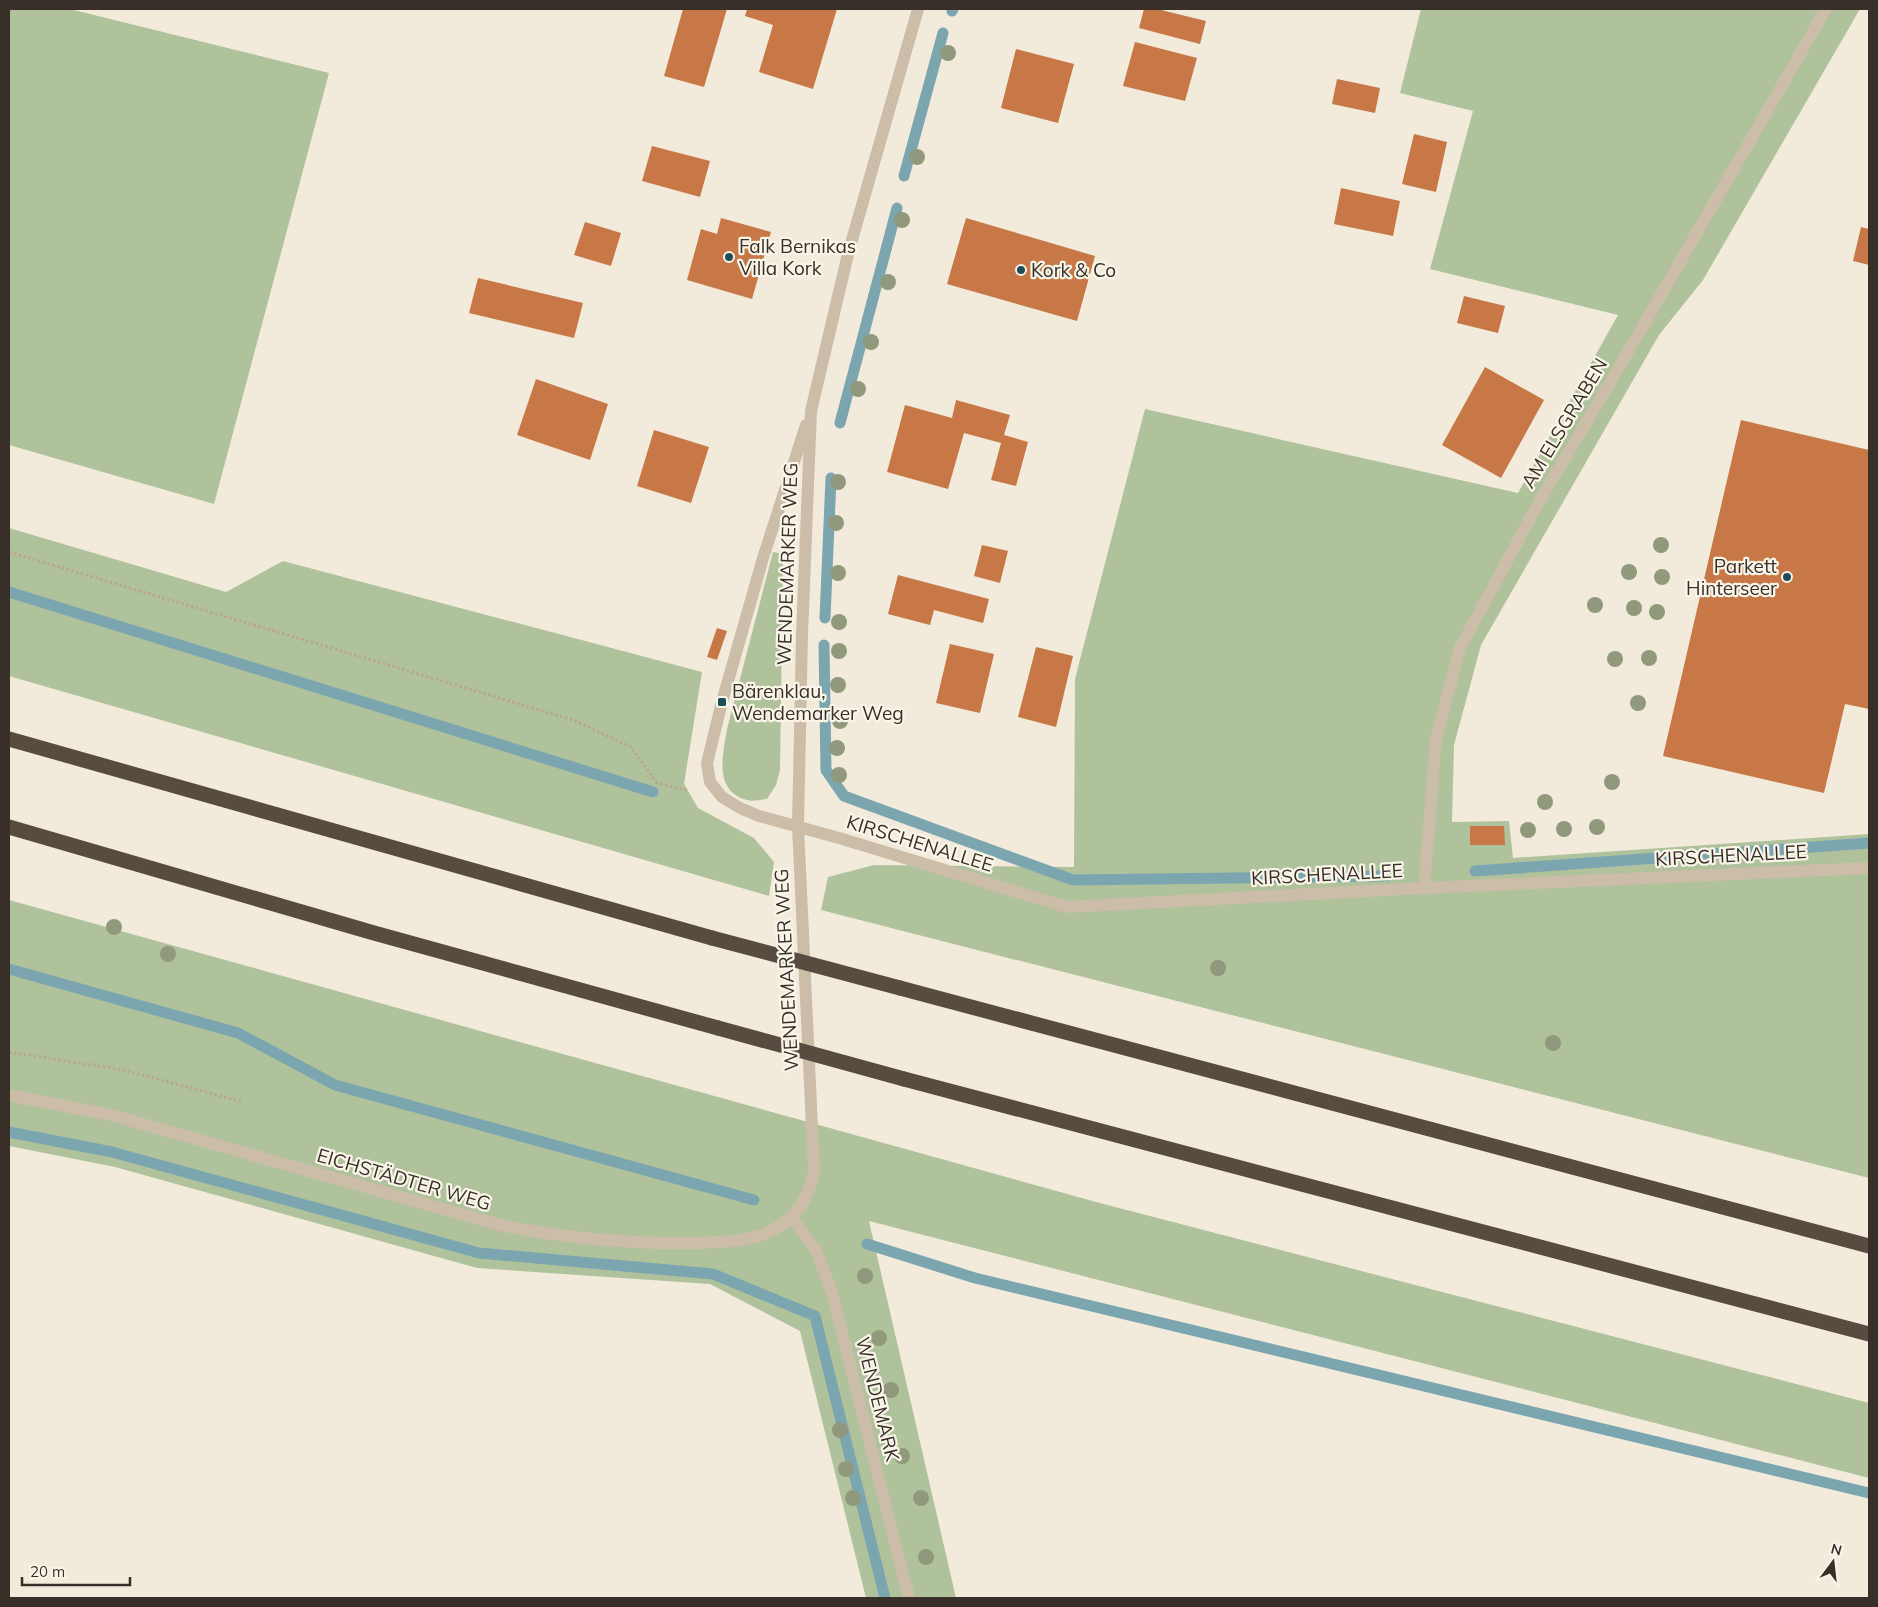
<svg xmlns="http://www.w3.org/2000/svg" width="1878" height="1607" viewBox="0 0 1878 1607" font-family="Mulish,sans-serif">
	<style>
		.green { fill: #b0c29c }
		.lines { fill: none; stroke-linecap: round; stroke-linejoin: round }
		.stream { stroke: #7ba6b0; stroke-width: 11 }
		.building { fill: #c77846 }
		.path { stroke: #b7a792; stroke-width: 3; stroke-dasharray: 2.5 2.5; stroke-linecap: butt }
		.minor { stroke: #cbbda8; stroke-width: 12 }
		.highway { stroke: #584b3f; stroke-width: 15 }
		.highway-bridge { stroke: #584b3f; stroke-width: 15 }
		.tree { fill: #90997b }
		.poi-dot { fill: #1d4d59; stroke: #faf5e9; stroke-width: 2 }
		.labels { text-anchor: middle; stroke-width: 4.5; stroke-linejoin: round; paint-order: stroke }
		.poi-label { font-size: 19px; fill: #372f28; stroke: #faf5e9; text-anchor: start }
		.street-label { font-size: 19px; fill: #372f28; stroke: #faf5e9 }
	</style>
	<rect width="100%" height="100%" fill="#f2ebdc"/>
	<path class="green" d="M9,9H70L329,73L214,504L9,445Z
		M1421,9H1860L1703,280L1659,335L1481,645L1454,745L1452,822L1509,821L1513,858L1869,834V1178L821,910L828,877L874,865L1074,867L1075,679L1145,409L1518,493L1618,315L1430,269L1473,111L1400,93Z
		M9,528L226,592L283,561L702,672L684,784L698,808L754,838L774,862L769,896L9,676Z
		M773,552L783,554L780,770L776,785L767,799C761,799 753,802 747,800C713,791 723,754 727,729Z
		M9,900L1096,1202L1869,1403V1478L869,1221L956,1598H866L800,1331L710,1284L477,1268L115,1167L9,1146Z"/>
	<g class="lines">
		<path class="stream" d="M952,11L953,9
			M904,176L943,33
			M840,423L897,208
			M9,592L653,792
			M825,618L831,478
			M824,645L826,770L844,796L1073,880L1387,876
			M1475,871L1869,843
			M9,969L238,1033L335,1085L754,1200
			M9,1132L112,1152L479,1253L713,1274L815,1316L885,1598
			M867,1244L975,1278L1869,1493"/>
	</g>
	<path class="building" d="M683,9H727L704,87L664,76Z
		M747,9H837L813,89L759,72L773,25L745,16Z
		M1144,9H1157L1206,21L1200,44L1139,28Z
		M1135,42L1197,58L1185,101L1123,86Z
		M1016,49L1074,64L1058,123L1001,108Z
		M1337,79L1380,88L1375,113L1332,104Z
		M1414,134L1447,142L1436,192L1402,184Z
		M652,146L710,161L700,197L642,181Z
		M1341,188L1400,201L1393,236L1334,224Z
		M721,218L771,232L752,299L687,280L701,229L717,234Z
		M966,218L1095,256L1077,321L947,284Z
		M585,222L621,233L611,266L574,255Z
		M1861,227L1869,229V265L1853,261Z
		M478,278L583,303L574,338L469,313Z
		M1464,296L1505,306L1498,333L1457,323Z
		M1485,367L1544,400L1501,478L1442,445Z
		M536,379L608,404L590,460L517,435Z
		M956,400L1010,415L1004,435L1028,442L1016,486L991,480L1001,443L964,433L948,489L887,472L905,405L952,418Z
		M1741,420L1869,450V709L1845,704L1824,793L1663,756Z
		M654,430L709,447L691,503L637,486Z
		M982,545L1008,551L1000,583L974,576Z
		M898,575L989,599L983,623L934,610L930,625L888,614Z
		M717,628L727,631L717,660L707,657Z
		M950,644L994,654L980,713L936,703Z
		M1036,647L1073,656L1056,727L1018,717Z
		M1470,826H1504L1505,845H1470Z"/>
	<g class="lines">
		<path class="path" d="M9,552L573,720L631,747L657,783L687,790
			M9,1052L124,1070L243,1102"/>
		<path class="minor" d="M806,425L763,558L722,702L707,763L710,782L722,797L740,808L759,816L839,838L1067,907L1424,888L1869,868
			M1424,888L1436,739L1460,648L1540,500L1617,371L1826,9
			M9,1095L111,1115L500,1225C564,1238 632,1244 697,1243C721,1242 747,1242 769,1232C795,1220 810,1197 814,1171L798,826L802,635L811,411L848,254L918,9
			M791,1217L816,1250L832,1293L909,1598"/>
		<path class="highway" d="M9,739L712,938
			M9,827L374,933L718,1028
			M900,988L1869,1246
			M904,1079L1869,1334"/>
		<path class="highway-bridge" d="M712,938L900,988
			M718,1028L904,1079"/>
	</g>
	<g class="tree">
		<circle cx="948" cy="53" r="8"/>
		<circle cx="917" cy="157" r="8"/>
		<circle cx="902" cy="220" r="8"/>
		<circle cx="888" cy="282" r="8"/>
		<circle cx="871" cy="342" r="8"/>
		<circle cx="858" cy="389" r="8"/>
		<circle cx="838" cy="482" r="8"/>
		<circle cx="836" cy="523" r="8"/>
		<circle cx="1661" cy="545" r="8"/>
		<circle cx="1629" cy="572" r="8"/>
		<circle cx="838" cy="573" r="8"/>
		<circle cx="1662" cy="577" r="8"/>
		<circle cx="1595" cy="605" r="8"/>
		<circle cx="1634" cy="608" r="8"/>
		<circle cx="1657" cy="612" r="8"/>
		<circle cx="839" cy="622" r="8"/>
		<circle cx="839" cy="651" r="8"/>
		<circle cx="1649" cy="658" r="8"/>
		<circle cx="1615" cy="659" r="8"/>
		<circle cx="838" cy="685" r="8"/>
		<circle cx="1638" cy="703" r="8"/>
		<circle cx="840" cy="721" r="8"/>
		<circle cx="837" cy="748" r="8"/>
		<circle cx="839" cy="775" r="8"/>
		<circle cx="1612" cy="782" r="8"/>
		<circle cx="1545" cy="802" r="8"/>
		<circle cx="1597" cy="827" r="8"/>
		<circle cx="1564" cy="829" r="8"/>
		<circle cx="1528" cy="830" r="8"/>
		<circle cx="114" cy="927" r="8"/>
		<circle cx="168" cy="954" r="8"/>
		<circle cx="1218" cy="968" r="8"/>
		<circle cx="1553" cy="1043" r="8"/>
		<circle cx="865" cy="1276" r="8"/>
		<circle cx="879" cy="1338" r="8"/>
		<circle cx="891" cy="1390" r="8"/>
		<circle cx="840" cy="1430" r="8"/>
		<circle cx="902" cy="1456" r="8"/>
		<circle cx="846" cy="1469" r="8"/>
		<circle cx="853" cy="1498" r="8"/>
		<circle cx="921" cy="1498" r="8"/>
		<circle cx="926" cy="1557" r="8"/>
	</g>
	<g class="poi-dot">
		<circle cx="729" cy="257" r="5"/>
		<circle cx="1021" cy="270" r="5"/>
		<circle cx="1787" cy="577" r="5"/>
		<rect x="717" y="697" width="10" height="10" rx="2.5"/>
	</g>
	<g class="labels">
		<g class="poi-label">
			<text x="739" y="253">Falk Bernikas<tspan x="739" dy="22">Villa Kork</tspan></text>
			<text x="1031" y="277">Kork &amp; Co</text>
			<text x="1777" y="573" text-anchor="end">Parkett<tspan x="1777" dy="22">Hinterseer</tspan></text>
			<text x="732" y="698">Bärenklau,<tspan x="732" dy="22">Wendemarker Weg</tspan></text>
		</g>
		<g class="street-label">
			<text transform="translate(1564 423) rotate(-59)" y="7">AM ELSGRABEN</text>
			<text transform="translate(787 564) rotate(-88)" y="7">WENDEMARKER WEG</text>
			<text transform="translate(920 843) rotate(17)" y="7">KIRSCHENALLEE</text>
			<text transform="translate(1731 855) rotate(-3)" y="7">KIRSCHENALLEE</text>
			<text transform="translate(1327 874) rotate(-3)" y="7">KIRSCHENALLEE</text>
			<text transform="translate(786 970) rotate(-93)" y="7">WENDEMARKER WEG</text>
			<text transform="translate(404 1179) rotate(16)" y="7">EICHSTÄDTER WEG</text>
			<text transform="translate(878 1399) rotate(76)" y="7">WENDEMARK</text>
		</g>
	</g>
	<rect width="1878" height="1607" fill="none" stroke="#372f28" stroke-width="20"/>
	<g transform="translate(1833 1562) rotate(15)" stroke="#faf5e9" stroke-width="4" paint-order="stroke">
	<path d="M0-4L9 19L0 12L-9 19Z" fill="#372f28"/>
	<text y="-8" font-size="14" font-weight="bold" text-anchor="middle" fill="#372f28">N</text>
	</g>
	<path d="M22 1577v8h108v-8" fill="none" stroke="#372f28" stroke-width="2.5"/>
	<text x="30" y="1577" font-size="15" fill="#372f28" stroke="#faf5e9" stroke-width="4" paint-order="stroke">20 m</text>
</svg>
